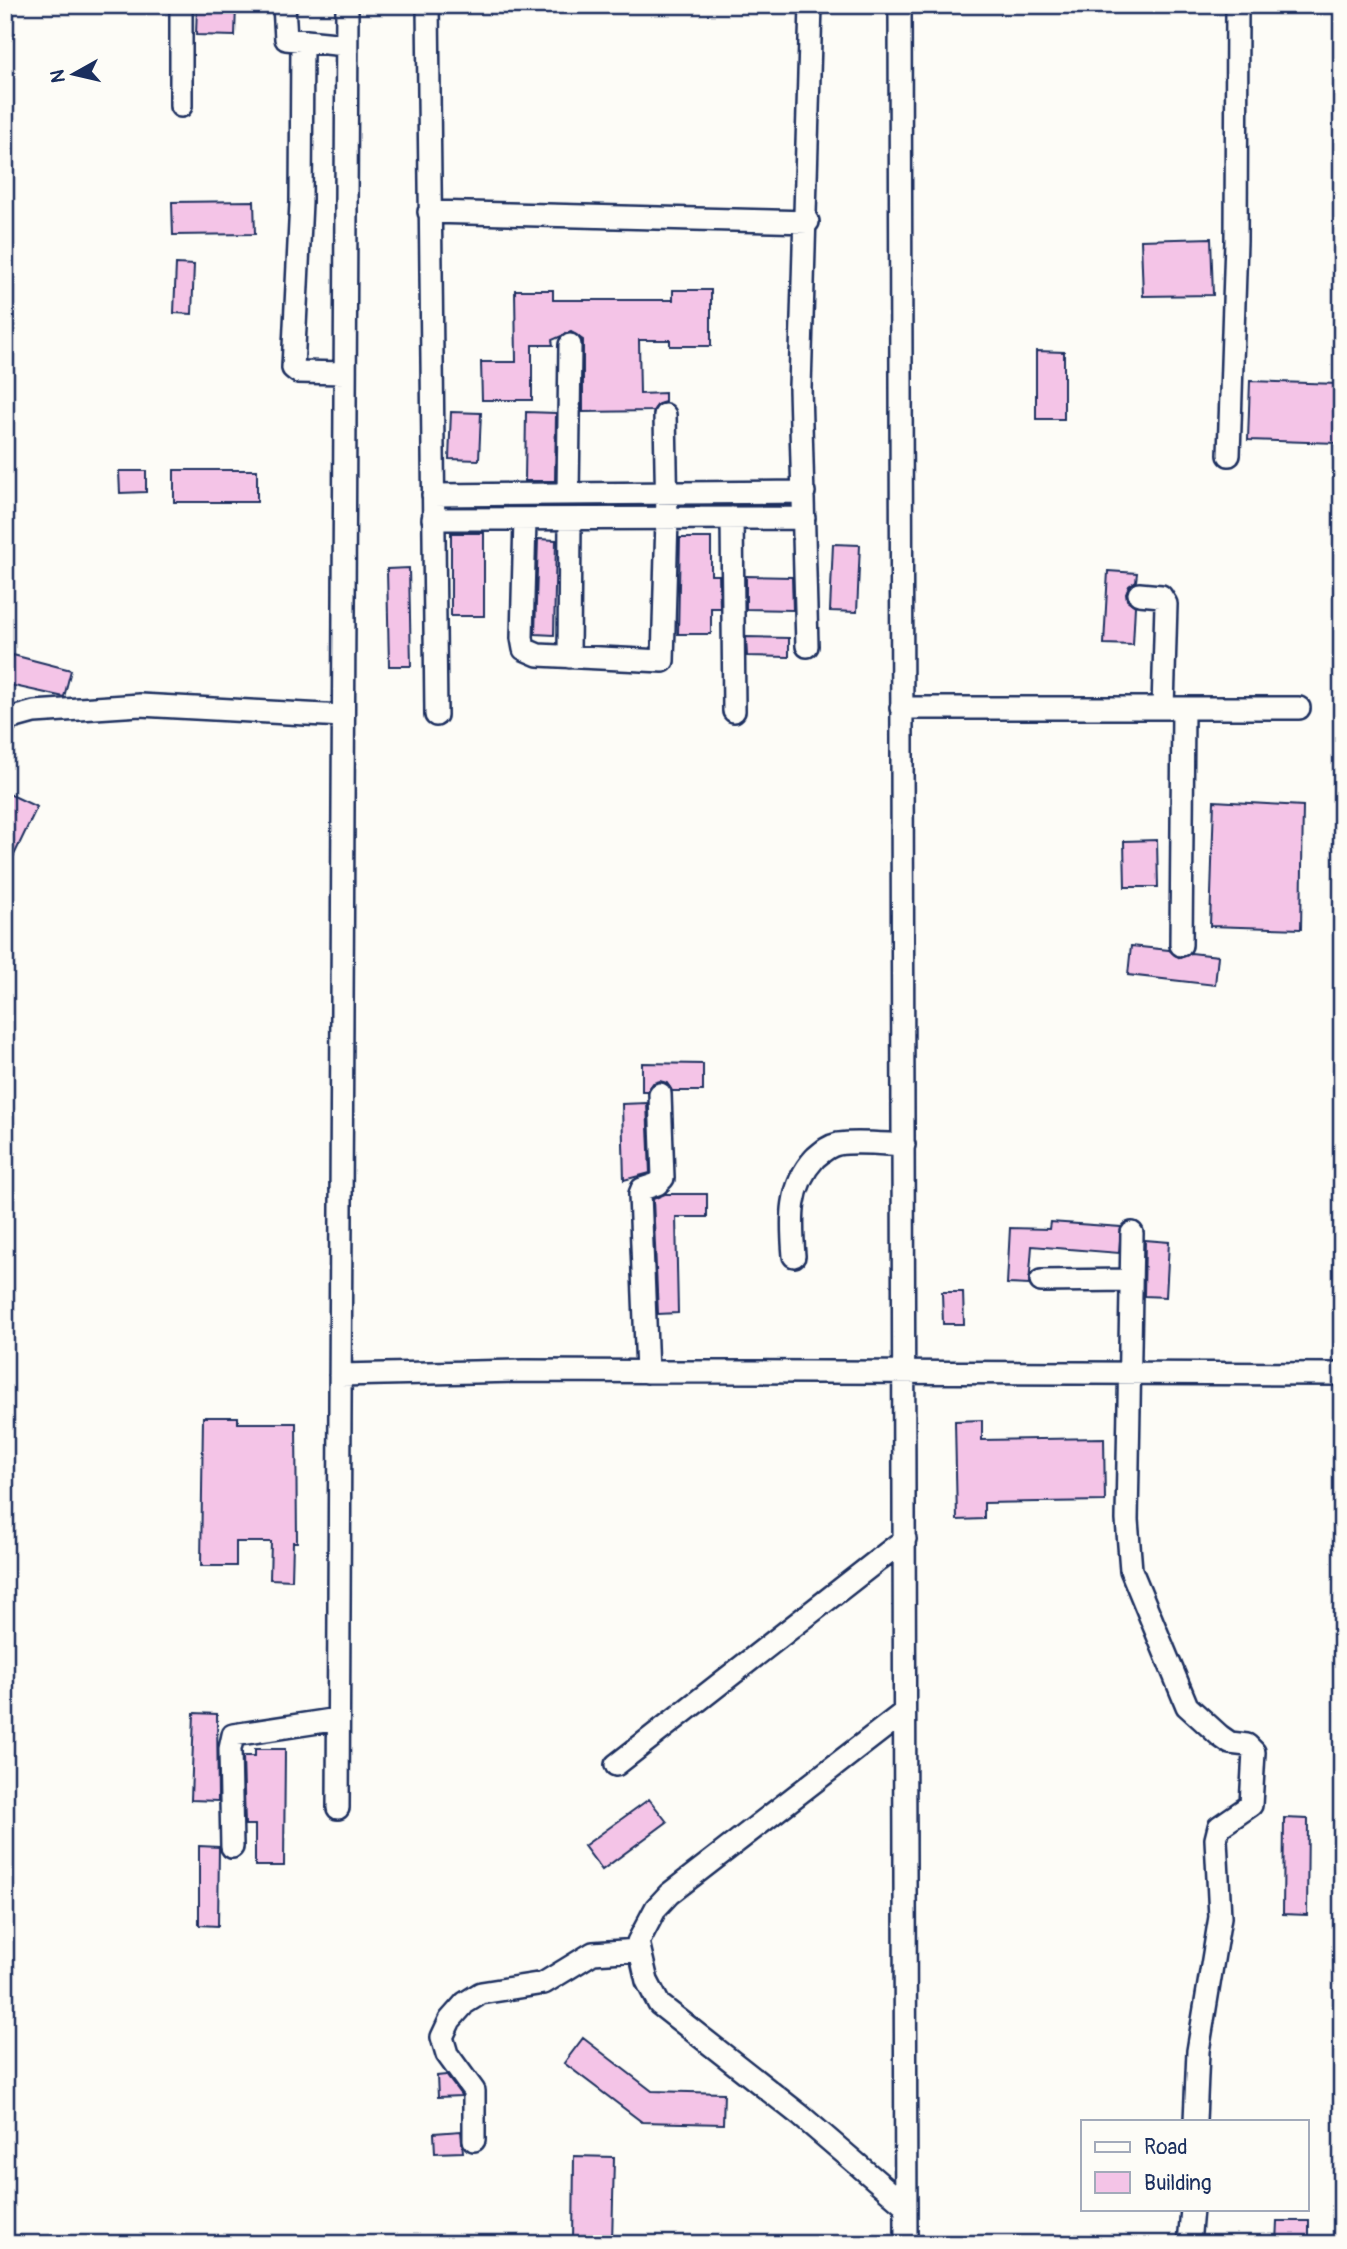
<svg xmlns="http://www.w3.org/2000/svg" width="1347" height="2249" viewBox="0 0 1347 2249" font-family="Pangolin,sans-serif">
	<style>
		.building { fill: #f4c4e7; stroke: #1b2f5e; stroke-width: 2 }
		.lines { fill: none; stroke-linecap: round; stroke-linejoin: round }
		.minor-casing { stroke: #1b2f5e; stroke-width: 26 }
		.minor { stroke: #fdfcf7; stroke-width: 21 }
	</style>
	<rect width="100%" height="100%" fill="#fdfcf7"/>
	<filter id="ink" filterUnits="userSpaceOnUse"><feTurbulence type="fractalNoise" baseFrequency=".0143" numOctaves="2"/><feDisplacementMap in="SourceGraphic" scale="14" xChannelSelector="R" yChannelSelector="G"/><feConvolveMatrix kernelMatrix="1 2 1 2 8 2 1 2 1" color-interpolation-filters="sRGB"/></filter>
	<g filter="url(#ink)">
		<path class="building" d="M197,5H236L235,36L196,35Z
			M254,201L255,234L173,235L172,202Z
			M1211,238L1213,295L1143,296L1141,240Z
			M176,264L194,265L192,314L174,313Z
			M515,290H553V300H673V290H711V346H670V340H639L640,394L665,393V402L658,404L653,411L583,412V340L571,332L552,340L553,345H532V400H482L481,362H516Z
			M1036,351L1064,352V419H1036Z
			M1250,381L1338,384L1337,443L1248,440Z
			M451,412L481,413L479,460L449,459Z
			M526,412L556,413L555,481H525Z
			M174,470H257V502H174Z
			M119,471H146V492L120,493Z
			M451,533H484V616H451Z
			M680,538H711V575H719L720,608H711V634H678Z
			M538,539L556,540L554,635L535,634Z
			M833,544L860,545L857,612L830,611Z
			M409,568L411,666H389L387,569Z
			M1108,571L1137,573L1136,581L1129,586L1126,593L1127,600L1135,606L1133,645L1104,644Z
			M746,576L792,577L793,610L746,609Z
			M746,637L789,638V657L747,656Z
			M13,655L71,670L64,697L5,684Z
			M5,792L37,807L5,874Z
			M1214,801L1303,806L1301,929L1210,926Z
			M1157,840L1158,887H1125L1124,841Z
			M1131,946L1169,950L1180,958L1191,953L1218,956L1215,985L1128,975Z
			M642,1063L703,1064V1091H672L667,1083L660,1081L653,1083L648,1091H642Z
			M647,1103L650,1173L624,1180L622,1104Z
			M665,1194H707V1217H676L678,1313L658,1314L653,1199Z
			M1050,1222L1121,1227L1119,1253L1032,1246L1029,1285L1007,1284L1010,1228L1049,1229Z
			M1145,1240L1169,1242L1166,1297L1144,1296Z
			M942,1292H963L964,1324H943Z
			M203,1417H238V1423H296L297,1542H293L292,1580L270,1579L271,1542H236V1566H201Z
			M982,1420V1440L1104,1438L1105,1501L984,1503V1519L957,1520L955,1421Z
			M194,1713L217,1714L218,1801L191,1800Z
			M255,1749H285L284,1866H255V1825H245L243,1756H255Z
			M649,1799L667,1822L602,1870L584,1846Z
			M1284,1818L1308,1819L1307,1915L1283,1914Z
			M199,1846L219,1847L218,1926L199,1925Z
			M583,2038L652,2091L724,2093L723,2124L642,2122L564,2063Z
			M446,2075L461,2095V2096L438,2097L437,2076Z
			M461,2131L463,2152L435,2153L434,2133Z
			M574,2156L614,2157L612,2244H573Z
			M1277,2221H1309V2244H1276Z"/>
		<g class="lines">
			<g class="minor-casing">
				<path id="minor" d="M181,5V106
					M284,5L286,39L346,45
					M428,5L436,715
					M900,5L906,2244
					M302,41L301,202L293,368L298,372L345,373
					M429,212L808,222
					M1229,455L1236,241L1237,5
					M568,494L570,345
					M433,495L804,492
					M732,518L734,711
					M433,519L804,518
					M525,519L522,638L524,649L538,655L663,661L667,518L665,415
					M1139,594L1161,596L1166,604L1163,708
					M807,646L800,388L811,5
					M569,657L570,519
					M901,708H1299
					M5,720L34,712L140,705L343,716
					M1181,945L1183,708
					M1132,1233L1127,1520L1131,1570L1187,1706L1220,1736L1230,1743L1247,1745L1254,1752L1251,1805L1219,1827L1216,1839L1220,1917L1198,2051L1195,2121
					M794,1256C791,1220 789,1186 815,1158C822,1152 828,1146 838,1144C858,1141 883,1144 904,1145
					M1041,1281L1131,1280
					M647,1372L640,1194L642,1189L657,1184L663,1178L660,1094
					M340,1375L523,1371L1342,1374
					M903,1713L669,1894L656,1908L638,1942L647,1981L659,2004L800,2115L906,2206
					M616,1765L905,1539
					M338,1808L347,5
					M232,1847L230,1749L233,1735L338,1719
					M474,2140V2091L447,2054L442,2037L450,2020L465,2003L481,1993L544,1983L593,1953L639,1950
					M1189,2244L1192,2209"/>
			</g>
			<use href="#minor" class="minor"/>
		</g>
	</g>
	<rect width="1347" height="2249" fill="none" stroke="#fdfcf7" stroke-width="28"/>
	<rect x="14" y="14" width="1319" height="2221" fill="none" stroke="#1b2f5e" stroke-width="2.5" filter="url(#ink)"/>
	<rect x="1081" y="2120" width="228" height="91" fill="#fdfcf7" stroke="#a3aaba" stroke-width="2"/>
	<rect x="1095" y="2142" width="35" height="10" fill="#fdfcf7" stroke="#a3aaba" stroke-width="2"/>
	<text x="1144" y="2154" font-size="21" fill="#1b2f5e">Road</text>
	<rect x="1095" y="2172" width="35" height="21" fill="#f4c4e7" stroke="#a3aaba" stroke-width="2"/>
	<text x="1144" y="2190" font-size="21" fill="#1b2f5e">Building</text>
	<g transform="translate(74 74) rotate(262)" stroke="#fdfcf7" stroke-width="5" paint-order="stroke">
	<path d="M0-5L12 26L0 18L-12 26Z" fill="#1b2f5e"/>
	<text y="-10" font-size="19" font-weight="bold" text-anchor="middle" fill="#1b2f5e">N</text>
	</g>
</svg>
